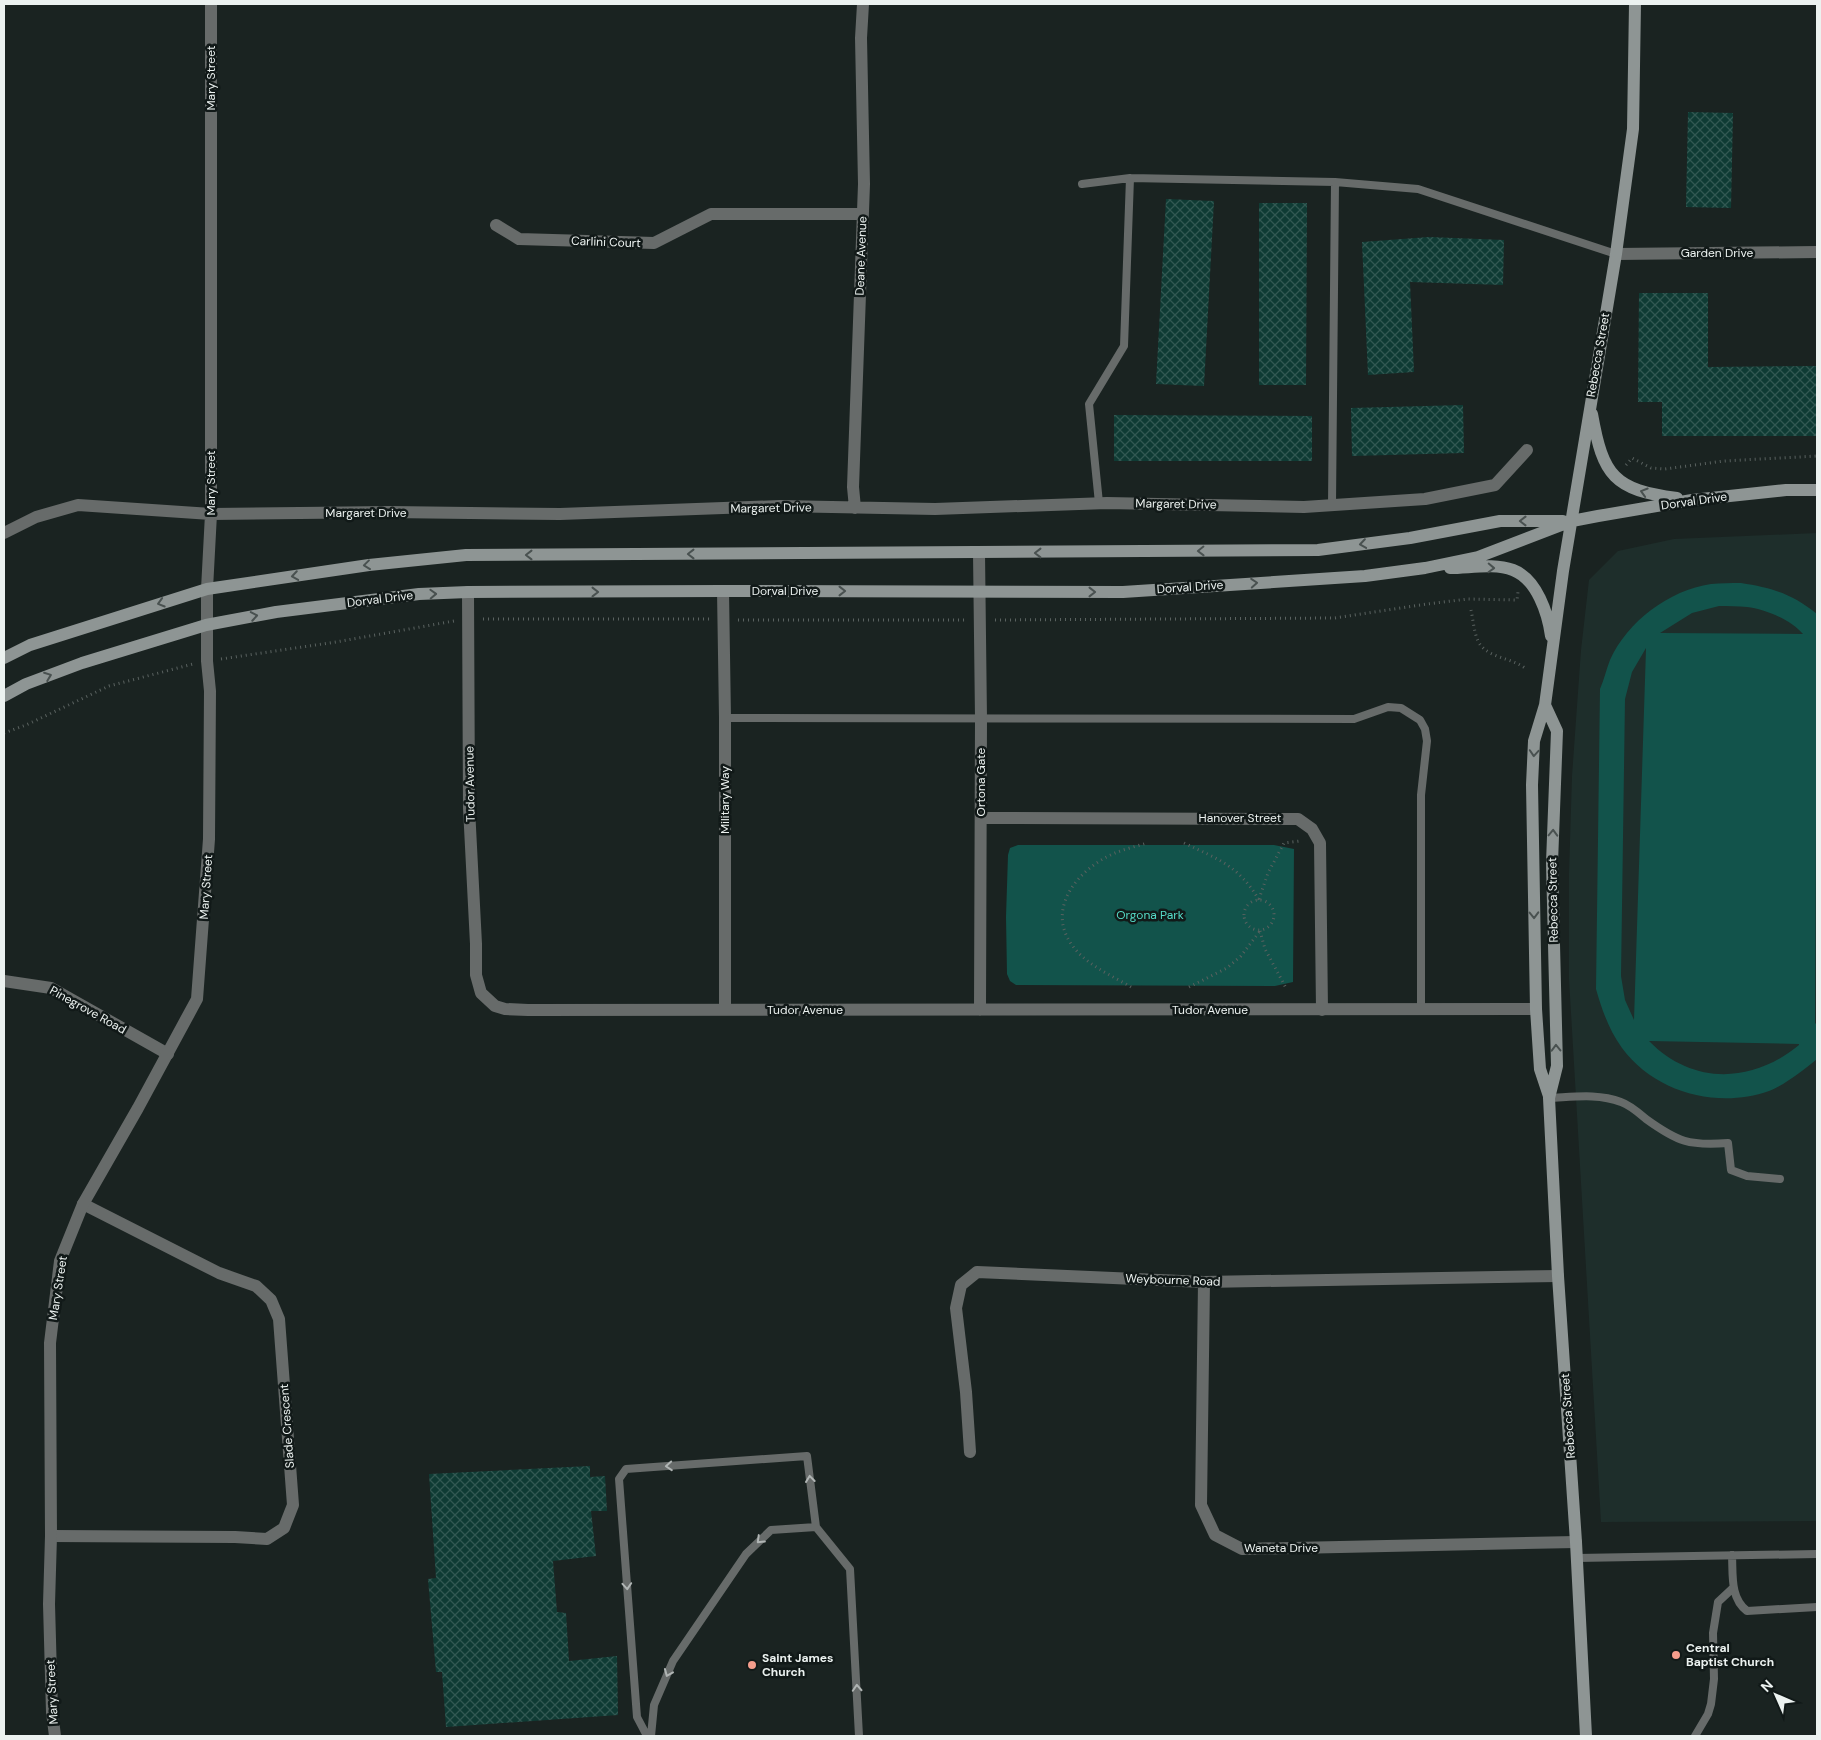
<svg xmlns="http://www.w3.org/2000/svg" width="1821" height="1740" viewBox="0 0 1821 1740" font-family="'DM Sans',sans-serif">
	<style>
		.built { fill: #1e2e2b }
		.green { fill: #12534b; fill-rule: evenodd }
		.building { fill: url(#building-cross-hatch) }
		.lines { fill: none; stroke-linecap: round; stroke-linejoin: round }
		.path { stroke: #5a6260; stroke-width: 3; stroke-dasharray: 1 4; stroke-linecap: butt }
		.service { stroke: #676b6a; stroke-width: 8 }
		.minor { stroke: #676b6a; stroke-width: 12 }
		.tertiary { stroke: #676b6a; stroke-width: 12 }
		.secondary { stroke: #8e9594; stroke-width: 12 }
		.oneway { stroke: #495150 }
		.oneway2 { stroke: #b0b5b4 }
		.poi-dot { fill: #f49d8c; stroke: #111918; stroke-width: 2 }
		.labels { text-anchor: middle; stroke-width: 5; stroke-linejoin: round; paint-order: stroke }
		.street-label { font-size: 12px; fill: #ecf2f0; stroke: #111918 }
		.park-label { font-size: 12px; fill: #55dcc8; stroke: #111918 }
		.poi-label { font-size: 12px; font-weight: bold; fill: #ecf2f0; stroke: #111918; text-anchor: start }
	</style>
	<defs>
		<pattern id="building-cross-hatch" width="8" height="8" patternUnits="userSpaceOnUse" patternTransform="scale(1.25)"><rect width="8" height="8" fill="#0f3b34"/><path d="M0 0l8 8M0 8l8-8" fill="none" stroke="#325852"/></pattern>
	</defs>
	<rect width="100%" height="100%" fill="#1a2321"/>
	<path class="built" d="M1817,533V1521L1601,1522L1569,979V874L1572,776L1581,650L1589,580L1618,551L1674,539Z"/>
	<path class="green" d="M1741,583C1773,588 1792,594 1817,614L1815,1024L1817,1022V1059C1805,1069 1783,1086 1769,1091C1718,1109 1655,1093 1622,1048C1609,1030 1602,1010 1596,989L1600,689C1604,680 1606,670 1610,660C1627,622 1669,590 1711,584C1721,583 1731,583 1741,583ZM1719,606C1728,606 1738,606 1747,607C1765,609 1791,620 1803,634L1660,633L1692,613ZM1646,648V649L1634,1020L1625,1000L1621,976L1625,699L1632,672ZM1649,1041L1799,1044V1045C1753,1083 1693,1086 1649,1041Z
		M1018,845H1274L1294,849L1293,982L1275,986L1016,985L1010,981L1007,974L1006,917L1008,855L1010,848Z"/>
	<path class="building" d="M1688,112L1733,113L1731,208L1686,207Z
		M1166,199L1214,201L1204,386L1156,384Z
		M1259,203H1307L1306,385H1259Z
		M1429,237L1504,240L1503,285L1410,282L1414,372L1368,375L1362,242Z
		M1639,293H1708V367L1817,366V436H1662V402H1638Z
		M1463,405L1464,453L1352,456L1351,408Z
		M1114,415L1312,416V461H1114Z
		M590,1466V1477L605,1476L607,1511H591L596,1556L553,1561L557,1612L566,1613L569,1661L617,1656L618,1715L446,1727L442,1672H436L428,1579L436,1578L429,1474Z"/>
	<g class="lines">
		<path class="path" d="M1626,465L1632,458L1651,468L1665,469L1724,461L1817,456
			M1471,610C1473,619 1474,632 1478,641C1487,659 1512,657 1526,669
			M483,619H709
			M738,620H964
			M995,620L1335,618L1427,604L1468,599L1517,600L1518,592
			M221,659L336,642L454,621
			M4,733L26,725L109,686L193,664
			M1184,843C1218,859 1239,866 1259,900
			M1259,899L1268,873L1284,843L1300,841
			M1244 915a15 15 0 1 1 30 0a15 15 0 1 1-30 0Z
			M1260,931L1265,949L1286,988
			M1131,987C1111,975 1086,965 1072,945C1045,908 1079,868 1115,853C1125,849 1137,846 1147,843
			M1189,987L1227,968L1241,956L1260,931"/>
		<path class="service" d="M1082,184L1130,178
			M1099,503L1089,404L1124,346L1130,178L1335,182L1418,189L1616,254
			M1332,505L1335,182
			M725,718L1354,719L1388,707L1401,708L1420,720L1425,729L1427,741L1421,795V1010
			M1549,1098C1573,1097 1598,1093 1621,1102C1630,1105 1639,1113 1646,1119C1678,1142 1689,1146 1728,1143L1731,1170L1747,1176L1780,1179
			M1732,1555C1733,1575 1730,1598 1747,1611L1817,1607
			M1577,1558L1817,1554
			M647,1736L637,1717L619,1479L626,1469L807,1456L816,1527
			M651,1736L654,1705L673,1661L746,1554L771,1530L816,1527L850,1569L859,1736
			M1695,1736L1708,1714L1711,1704L1714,1679L1713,1633L1718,1602L1733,1588"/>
		<path class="minor" d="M496,225L519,239L654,243L711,214H863
			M1616,254L1817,252
			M855,508L853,487L864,184L861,38L863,4
			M4,533L36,517L78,505L211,514L390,512L560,514L780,506L935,509L1107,503L1304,507L1425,499L1495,485L1527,450
			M979,553L981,719L980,1010
			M207,589L211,514V4
			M723,591L725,718V1010
			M468,592L469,808L476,944V975L481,993L495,1006L505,1009L528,1010L1536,1009
			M981,818L1298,819L1312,829L1320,843L1322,1010
			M4,981L51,988L168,1054
			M1204,1282L1201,1505L1215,1535L1242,1549L1576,1542
			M970,1452L966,1392L956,1308L961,1285L977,1272L1204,1282L1558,1276
			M51,1536L235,1537L267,1539L284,1528L293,1505L279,1319L271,1300L256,1286L219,1273L83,1204"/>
		<path class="tertiary" d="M55,1736L52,1712L49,1604L51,1536L50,1343L60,1261L83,1204L138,1108L197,999L209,839L210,691L207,661V589"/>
		<path class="secondary" d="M1592,414C1603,476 1614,490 1677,498
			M1450,568C1470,568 1494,563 1513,570C1537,579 1548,614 1551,636
			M4,658L30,645L207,589L369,565L466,555L1318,550L1410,538L1500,521H1563
			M4,696L26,684L82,663L206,625L276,612L419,594L468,592L723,591L1123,592L1365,576L1425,568L1478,557L1572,521L1598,516L1692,500L1786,490H1817
			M1545,705L1557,731L1552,863L1557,1066L1549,1098L1558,1276L1576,1542L1586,1736
			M1549,1096L1540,1069L1536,1009L1532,785L1534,741L1545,705L1563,571L1616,254L1633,129L1635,4"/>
	</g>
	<defs><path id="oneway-chevron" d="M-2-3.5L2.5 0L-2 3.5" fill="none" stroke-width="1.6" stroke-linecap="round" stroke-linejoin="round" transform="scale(1.25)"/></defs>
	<g class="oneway">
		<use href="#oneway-chevron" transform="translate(1644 492) rotate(-163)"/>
		<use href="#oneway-chevron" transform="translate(1523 521) rotate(180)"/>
		<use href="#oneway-chevron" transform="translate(1363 544) rotate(172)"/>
		<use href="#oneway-chevron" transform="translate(1201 551) rotate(179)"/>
		<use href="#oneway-chevron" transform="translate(1038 553) rotate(180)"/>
		<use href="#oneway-chevron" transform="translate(691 554) rotate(180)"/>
		<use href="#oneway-chevron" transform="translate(529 555) rotate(180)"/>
		<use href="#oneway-chevron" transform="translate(367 565) rotate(173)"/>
		<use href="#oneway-chevron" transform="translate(1491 568) rotate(2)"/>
		<use href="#oneway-chevron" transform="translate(295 576) rotate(171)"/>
		<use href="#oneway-chevron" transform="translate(1254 583) rotate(-4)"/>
		<use href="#oneway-chevron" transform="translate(842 591)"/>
		<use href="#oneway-chevron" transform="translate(595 592)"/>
		<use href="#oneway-chevron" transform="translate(1092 592)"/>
		<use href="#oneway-chevron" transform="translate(433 594) rotate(-2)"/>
		<use href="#oneway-chevron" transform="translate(161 603) rotate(163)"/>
		<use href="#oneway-chevron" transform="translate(254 616) rotate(-10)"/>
		<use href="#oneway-chevron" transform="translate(48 676) rotate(-21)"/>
		<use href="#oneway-chevron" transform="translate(1534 753) rotate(94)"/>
		<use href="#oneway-chevron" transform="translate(1553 833) rotate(-88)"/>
		<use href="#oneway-chevron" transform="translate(1534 915) rotate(89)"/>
		<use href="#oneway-chevron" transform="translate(1556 1048) rotate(-91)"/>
	</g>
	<g class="oneway2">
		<use href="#oneway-chevron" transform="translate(669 1466) rotate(176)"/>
		<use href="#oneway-chevron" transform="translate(810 1479) rotate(-97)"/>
		<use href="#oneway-chevron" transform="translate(760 1540) rotate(136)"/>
		<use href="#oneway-chevron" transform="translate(627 1586) rotate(86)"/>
		<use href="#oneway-chevron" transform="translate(668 1673) rotate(113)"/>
		<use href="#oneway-chevron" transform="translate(857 1688) rotate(-93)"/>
	</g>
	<g class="poi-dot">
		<circle cx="1676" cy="1655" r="5"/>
		<circle cx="752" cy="1665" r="5"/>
	</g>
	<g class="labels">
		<g class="street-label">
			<text transform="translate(211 78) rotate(-90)" y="4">Mary Street</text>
			<text transform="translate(606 242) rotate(2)" y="4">Carlini Court</text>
			<text x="1717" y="257">Garden Drive</text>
			<text transform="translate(861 256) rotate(-88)" y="4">Deane Avenue</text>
			<text transform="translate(1598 355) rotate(-80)" y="4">Rebecca Street</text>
			<text transform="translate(211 483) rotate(-90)" y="4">Mary Street</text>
			<text transform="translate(1694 501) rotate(-8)" y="4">Dorval Drive</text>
			<text transform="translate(1176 504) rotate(1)" y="4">Margaret Drive</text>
			<text transform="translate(771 508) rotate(-1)" y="4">Margaret Drive</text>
			<text x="366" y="517">Margaret Drive</text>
			<text transform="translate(1190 587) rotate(-4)" y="4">Dorval Drive</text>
			<text x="785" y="595">Dorval Drive</text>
			<text transform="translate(380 599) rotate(-7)" y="4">Dorval Drive</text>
			<text transform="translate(981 782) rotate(-90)" y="4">Ortona Gate</text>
			<text transform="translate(470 784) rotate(-91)" y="4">Tudor Avenue</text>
			<text transform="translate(725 800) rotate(-90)" y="4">Military Way</text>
			<text x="1240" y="822">Hanover Street</text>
			<text transform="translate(206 887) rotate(-86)" y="4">Mary Street</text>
			<text transform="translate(1553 900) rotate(-91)" y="4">Rebecca Street</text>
			<text transform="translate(88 1010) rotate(29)" y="4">Pinegrove Road</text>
			<text x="805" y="1014">Tudor Avenue</text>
			<text x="1210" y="1014">Tudor Avenue</text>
			<text transform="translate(1173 1280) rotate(2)" y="4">Weybourne Road</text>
			<text transform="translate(58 1288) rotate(-81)" y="4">Mary Street</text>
			<text transform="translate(1568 1416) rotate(-94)" y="4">Rebecca Street</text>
			<text transform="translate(287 1426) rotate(-94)" y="4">Slade Crescent</text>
			<text x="1281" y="1552">Waneta Drive</text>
			<text transform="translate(52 1692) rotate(-93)" y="4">Mary Street</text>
		</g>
		<g class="park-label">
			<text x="1150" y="919">Orgona Park</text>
		</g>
		<g class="poi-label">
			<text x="1686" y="1652">Central<tspan x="1686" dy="14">Baptist Church</tspan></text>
			<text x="762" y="1662">Saint James<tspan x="762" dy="14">Church</tspan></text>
		</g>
	</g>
	<rect width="1821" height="1740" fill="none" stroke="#ecf2f0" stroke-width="10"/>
	<g transform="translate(1776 1695) rotate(315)" stroke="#111918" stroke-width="4" paint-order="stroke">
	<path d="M0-4L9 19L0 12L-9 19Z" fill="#ecf2f0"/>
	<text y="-8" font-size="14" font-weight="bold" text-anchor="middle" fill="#ecf2f0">N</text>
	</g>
</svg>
